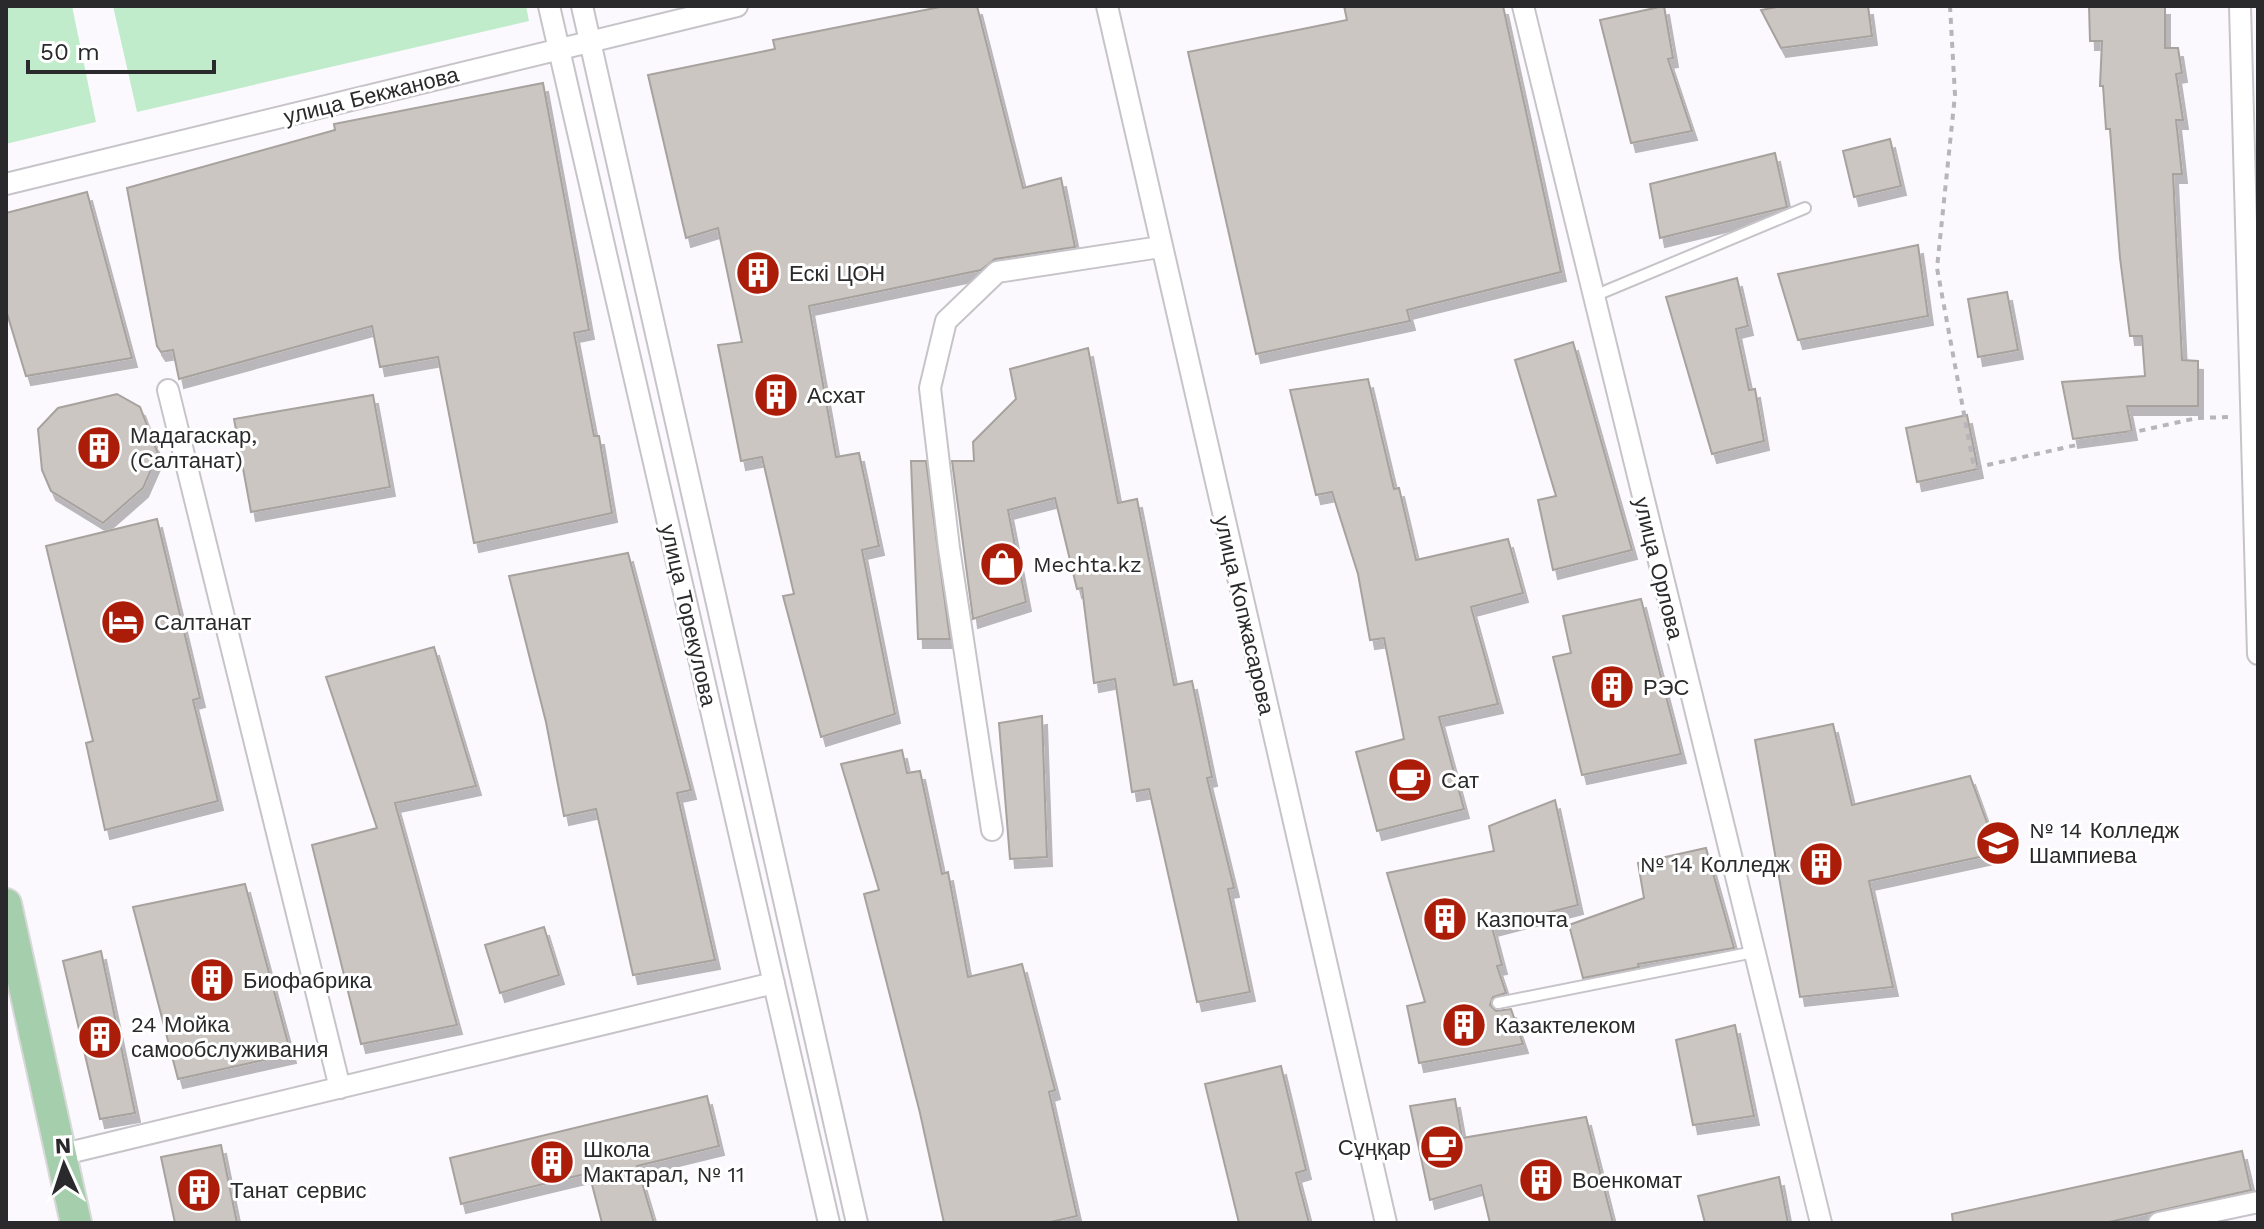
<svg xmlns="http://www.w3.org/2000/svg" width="2264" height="1229" viewBox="0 0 2264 1229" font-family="'Work Sans',sans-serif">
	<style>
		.green { fill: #c1eccc }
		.building { fill: #cbc6c2; stroke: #a7a29e; stroke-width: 2; filter: url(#shadow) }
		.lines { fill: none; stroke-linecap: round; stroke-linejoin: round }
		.service-casing { stroke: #c7c4c9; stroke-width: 14 }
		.minor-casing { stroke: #c7c4c9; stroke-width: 24 }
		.primary-casing { stroke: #d9d8d9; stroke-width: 34 }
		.path { stroke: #b7b5b9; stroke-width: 4; stroke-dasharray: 6 6; stroke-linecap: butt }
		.service { stroke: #fff; stroke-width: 10 }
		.minor { stroke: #fff; stroke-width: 20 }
		.primary { stroke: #a4ceac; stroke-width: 30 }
		.labels { text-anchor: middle; stroke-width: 6; stroke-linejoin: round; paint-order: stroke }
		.street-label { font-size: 22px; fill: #2a292b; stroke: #fff }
		.poi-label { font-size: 22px; fill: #2a292b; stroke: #fff; text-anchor: start }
	</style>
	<defs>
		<filter id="shadow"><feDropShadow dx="5" dy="9" stdDeviation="0" flood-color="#0004"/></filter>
	</defs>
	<rect width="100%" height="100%" fill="#fcf9fe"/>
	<path class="green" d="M6,6H72L96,122L6,144Z
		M113,6H526L529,21L137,112Z"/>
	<path class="building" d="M945,6H977L1023,188L1061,178L1075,247L995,259L981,270L809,306L836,457L859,453L879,546L862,550L895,714L821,737L783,596L794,594L762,457L741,461L718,345L742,342L718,228L686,238L648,75L775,49L773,40Z
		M1344,6H1503L1561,272L1407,310L1410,321L1256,354L1188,52L1347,20Z
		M1664,6L1673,58L1668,59L1692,131L1631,143L1600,20Z
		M1783,6H1868L1872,36L1781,48L1761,10Z
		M2089,6H2165V48H2178L2182,73L2176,74L2183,120H2176L2182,174H2173L2182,360L2198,361V406H2127L2132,431L2073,439L2062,382L2145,376L2142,336H2130L2120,258L2110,129H2106L2103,86H2100L2102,41H2090Z
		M543,83L589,330L574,333L594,436H599L612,513L474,543L438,357L380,367L372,326L179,379L173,350L161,352L157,346L127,188L335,130L334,124Z
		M1890,139L1901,186L1854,197L1843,151Z
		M1775,153L1787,207L1660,238L1650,184Z
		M87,192L132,358L26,376L6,310V213Z
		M1918,245L1928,316L1798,340L1778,274Z
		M1737,278L1748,326L1736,329L1749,390L1755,389L1764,441L1712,454L1666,297Z
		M2007,292L2018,350L1978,357L1968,299Z
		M1573,342L1632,550L1553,570L1538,500L1556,496L1515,360Z
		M1088,348L1118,503L1137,499L1174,685L1192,681L1212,777L1207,778L1234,888L1228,889L1250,992L1197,1002L1149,789L1132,792L1115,679L1094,683L1082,588L1077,589L1055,498L1008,510L1026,602L973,619L952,461H974L973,442L1016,399L1010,369Z
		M1368,379L1394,489L1399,488L1416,560L1508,539L1523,593L1471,607L1498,704L1439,717L1464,809L1377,831L1356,752L1404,739L1384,638L1370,640L1358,574L1332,492L1316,495L1290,390Z
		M117,394L140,407L158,454L143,488L103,523L51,491L42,470L38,429L58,408Z
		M373,395L390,487L251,512L234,419Z
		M1967,415L1978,469L1917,482L1906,428Z
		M911,461H926L950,639H918Z
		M157,519L200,698L193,700L218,801L105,830L86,743L93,741L46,546Z
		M628,553L691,790L677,793L715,960L633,975L596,809L564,816L546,722L509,576Z
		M1641,599L1681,754L1582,775L1553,657L1571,653L1563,616Z
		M434,647L476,786L395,803L457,1025L361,1044L312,845L377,828L326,677Z
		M1042,716L1047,857L1010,859L999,723Z
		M1833,724L1852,805L1970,776L1998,853L1869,881L1893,987L1800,997L1755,740Z
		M902,750L907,773L920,771L942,874L948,872L968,977L1022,964L1055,1090L1049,1092L1077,1216L1046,1223H944L920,1113L864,894L879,890L841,764Z
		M1555,800L1578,905L1492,927L1502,965L1497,966L1506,993L1493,997L1490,1005L1496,1011L1511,1009L1523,1044L1419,1063L1407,1006L1425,1002L1387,873L1494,851L1489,826Z
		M1706,848L1734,948L1638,964L1639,967L1583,978L1569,925L1644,898L1638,863Z
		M245,884L291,1054L178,1079L133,907Z
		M544,927L559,975L500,993L485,945Z
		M101,951L135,1113L100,1119L63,961Z
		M1735,1025L1754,1116L1693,1125L1676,1040Z
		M1281,1066L1306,1170L1296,1173L1309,1223H1239L1205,1084Z
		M707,1096L719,1146L637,1166L654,1223H602L589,1173L461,1204L450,1158Z
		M1455,1099L1462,1138L1586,1117L1613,1223H1490L1481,1185L1430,1200L1410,1106Z
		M221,1145L237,1223H175L161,1157Z
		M2242,1151L2251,1190L2105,1223H1953L1952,1214Z
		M1779,1177L1788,1223H1705L1698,1196Z"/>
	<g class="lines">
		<g class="service-casing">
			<path id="service" d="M1594,296L1805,208
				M1498,1003L1754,952"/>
		</g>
		<g class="minor-casing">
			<path id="minor" d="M549,6L829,1223
				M582,6L857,1223
				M1107,6L1386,1223
				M1523,6L1821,1223
				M2240,6L2258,654
				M6,184L737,6
				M168,390L340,1088
				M992,830L949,548L930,388L946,321L997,272L1160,247
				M60,1155L774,983
				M2159,1223L2258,1202"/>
		</g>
		<g class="primary-casing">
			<path id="primary" d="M6,904L76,1223"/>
		</g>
		<path class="path" d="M1950,6L1955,95L1937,268L1974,468L2197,418L2228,417"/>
		<use href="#service" class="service"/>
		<use href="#minor" class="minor"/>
		<use href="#primary" class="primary"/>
	</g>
	<defs>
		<g id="building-disc" transform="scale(2.3)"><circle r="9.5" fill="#ac1d09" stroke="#fff"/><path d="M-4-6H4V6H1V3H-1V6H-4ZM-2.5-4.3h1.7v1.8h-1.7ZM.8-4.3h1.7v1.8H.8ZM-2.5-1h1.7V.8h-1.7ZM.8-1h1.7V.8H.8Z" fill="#fff"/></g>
		<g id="shop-disc" transform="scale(2.3)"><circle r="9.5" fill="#ac1d09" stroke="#fff"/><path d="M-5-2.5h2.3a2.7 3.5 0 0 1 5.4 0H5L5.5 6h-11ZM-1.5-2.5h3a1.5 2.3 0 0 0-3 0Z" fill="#fff"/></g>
		<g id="hotel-disc" transform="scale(2.3)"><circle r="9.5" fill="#ac1d09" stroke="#fff"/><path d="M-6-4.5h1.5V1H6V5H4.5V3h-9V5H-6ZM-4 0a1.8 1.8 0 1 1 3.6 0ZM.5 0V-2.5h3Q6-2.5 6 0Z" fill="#fff"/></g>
		<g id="cafe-disc" transform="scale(2.3)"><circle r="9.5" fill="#ac1d09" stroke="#fff"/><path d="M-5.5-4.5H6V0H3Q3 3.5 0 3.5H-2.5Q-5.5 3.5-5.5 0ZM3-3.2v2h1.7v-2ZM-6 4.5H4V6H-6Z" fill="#fff"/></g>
		<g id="university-disc" transform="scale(2.3)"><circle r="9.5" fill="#ac1d09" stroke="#fff"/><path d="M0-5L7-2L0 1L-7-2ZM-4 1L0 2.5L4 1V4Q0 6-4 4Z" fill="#fff"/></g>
	</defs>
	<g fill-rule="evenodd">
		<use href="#building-disc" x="758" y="273"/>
		<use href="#building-disc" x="776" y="395"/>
		<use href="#building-disc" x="99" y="448"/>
		<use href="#shop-disc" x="1002" y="564"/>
		<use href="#hotel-disc" x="123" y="622"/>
		<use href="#building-disc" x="1612" y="687"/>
		<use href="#cafe-disc" x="1410" y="780"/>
		<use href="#university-disc" x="1998" y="843"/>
		<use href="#building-disc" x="1821" y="864"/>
		<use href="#building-disc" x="1445" y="919"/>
		<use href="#building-disc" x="212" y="980"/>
		<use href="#building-disc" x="1464" y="1025"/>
		<use href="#building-disc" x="100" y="1037"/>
		<use href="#cafe-disc" x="1442" y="1147"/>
		<use href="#building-disc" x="552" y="1162"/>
		<use href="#building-disc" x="1541" y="1180"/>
		<use href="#building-disc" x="199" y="1190"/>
	</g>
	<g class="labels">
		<g class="street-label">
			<text transform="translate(371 95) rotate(-14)" y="8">улица Бекжанова</text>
			<text transform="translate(1659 568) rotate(76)" y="8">улица Орлова</text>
			<text transform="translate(689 615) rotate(77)" y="8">улица Торекулова</text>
			<text transform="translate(1245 615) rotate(77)" y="8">улица Копжасарова</text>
		</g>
		<g class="poi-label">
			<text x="789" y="281">Ескі ЦОН</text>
			<text x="807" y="403">Асхат</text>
			<text x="130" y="443">Мадагаскар,<tspan x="130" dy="25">(Салтанат)</tspan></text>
			<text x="1033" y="572">Mechta.kz</text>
			<text x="154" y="630">Салтанат</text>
			<text x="1643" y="695">РЭС</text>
			<text x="1441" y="788">Сат</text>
			<text x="2029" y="838">№ 14 Колледж<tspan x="2029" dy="25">Шампиева</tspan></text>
			<text x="1790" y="872" text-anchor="end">№ 14 Колледж</text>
			<text x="1476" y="927">Казпочта</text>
			<text x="243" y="988">Биофабрика</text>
			<text x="131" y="1032">24 Мойка<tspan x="131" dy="25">самообслуживания</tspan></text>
			<text x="1495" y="1033">Казактелеком</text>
			<text x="1411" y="1155" text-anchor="end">Сұңқар</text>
			<text x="583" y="1157">Школа<tspan x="583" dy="25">Мактарал, № 11</tspan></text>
			<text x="1572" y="1188">Военкомат</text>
			<text x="230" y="1198">Танат сервис</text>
		</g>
	</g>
	<rect width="2264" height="1229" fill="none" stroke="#2a292b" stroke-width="16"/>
	<g transform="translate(64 1165) rotate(357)" stroke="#ffffff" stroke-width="6" paint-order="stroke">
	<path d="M0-6L14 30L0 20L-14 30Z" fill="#2a292b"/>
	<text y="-12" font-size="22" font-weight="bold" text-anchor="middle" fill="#2a292b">N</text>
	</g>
	<path d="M28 60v12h186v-12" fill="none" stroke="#2a292b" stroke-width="4"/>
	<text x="40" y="60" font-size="24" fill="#2a292b" stroke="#ffffff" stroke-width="6" paint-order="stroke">50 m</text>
</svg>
